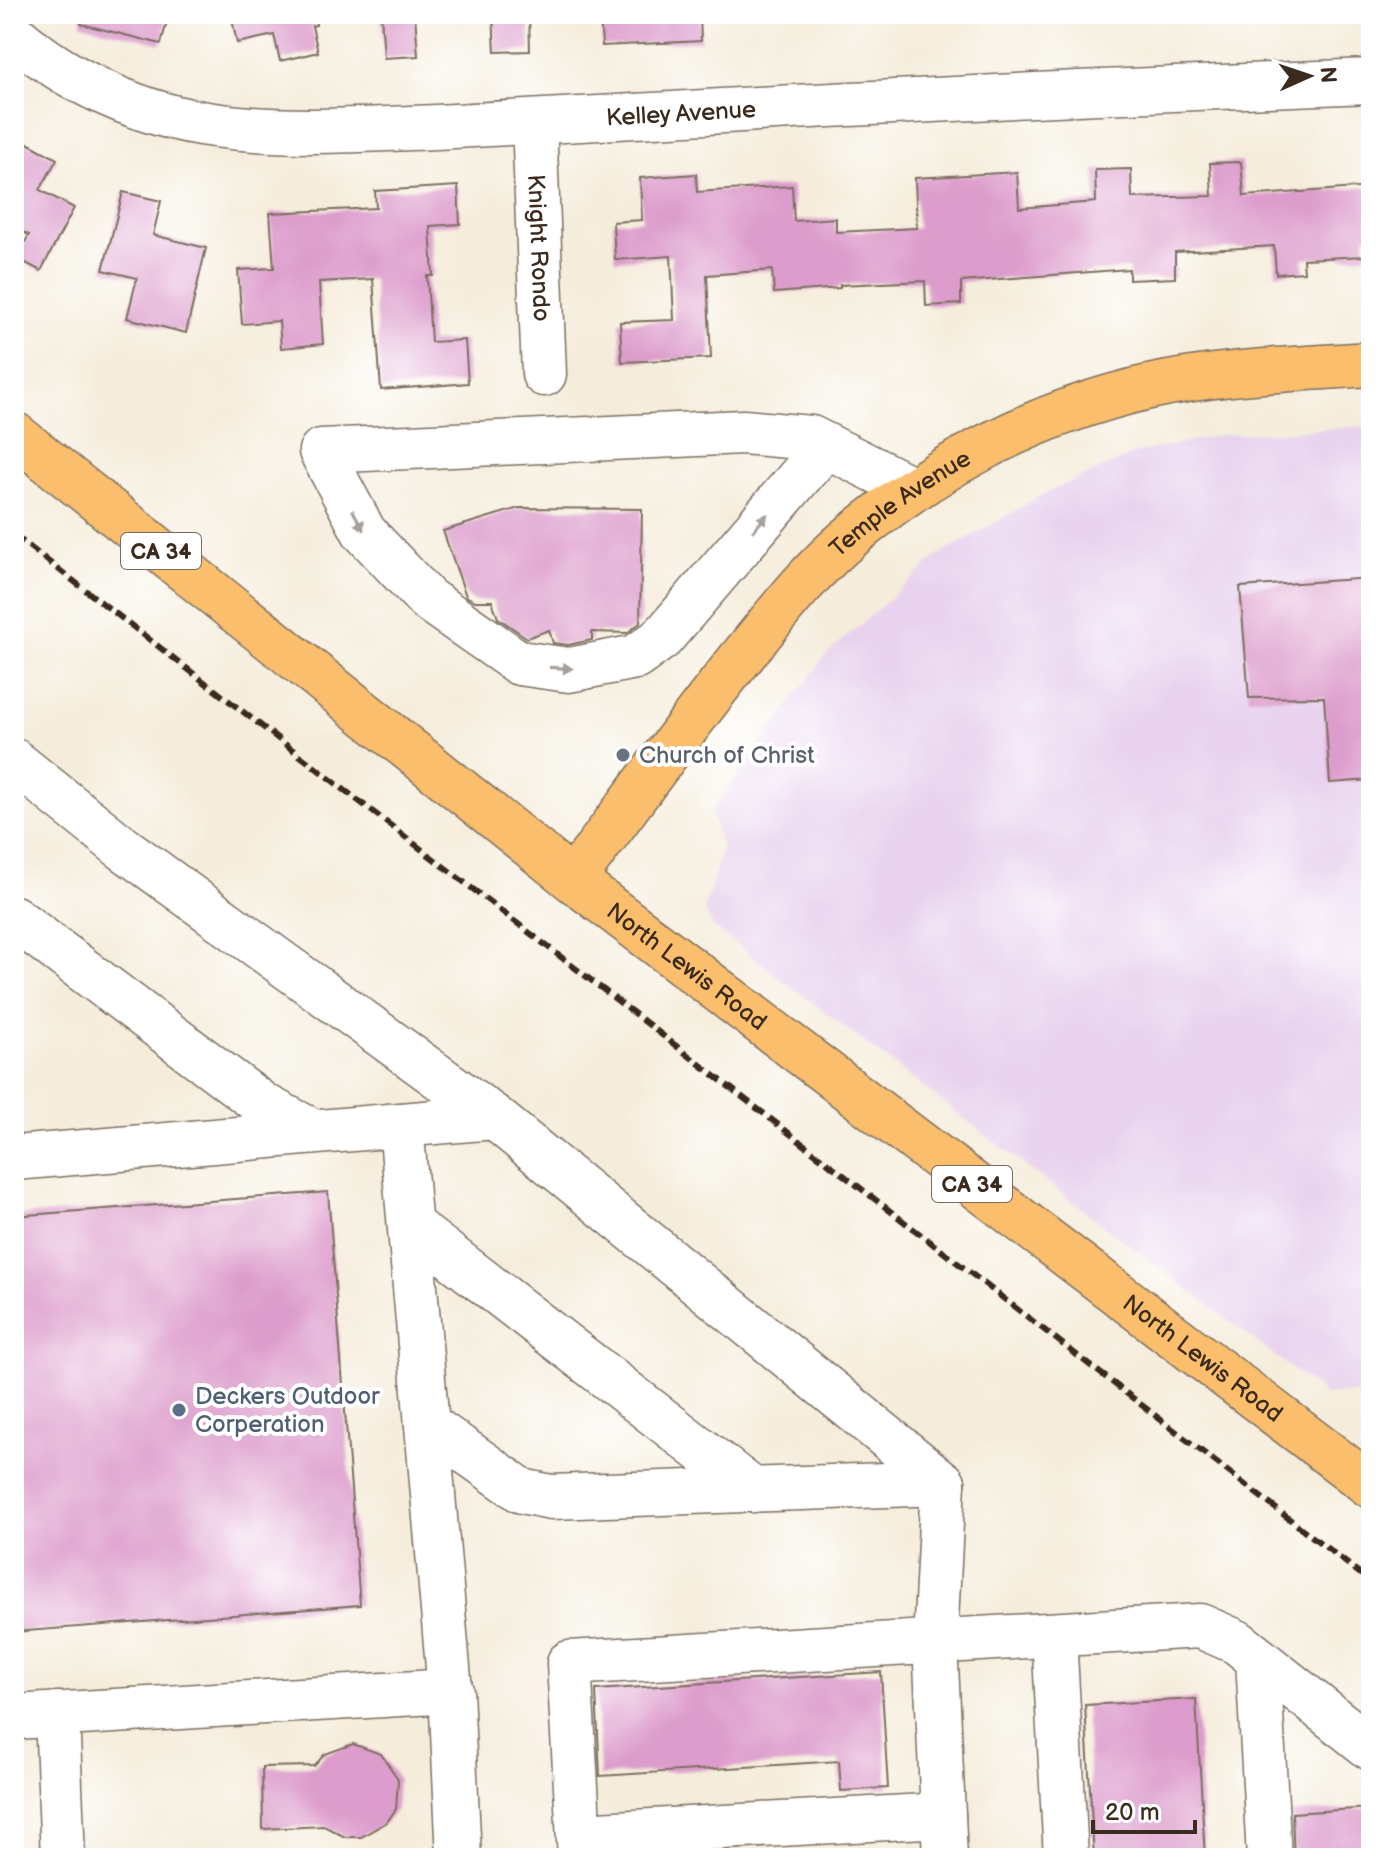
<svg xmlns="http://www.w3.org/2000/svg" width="1385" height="1872" viewBox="0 0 1385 1872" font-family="'Balsamiq Sans',sans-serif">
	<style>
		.built { fill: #e8d2ee }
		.building { fill: #dd9dcc }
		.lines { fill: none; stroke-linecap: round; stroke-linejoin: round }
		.minor-casing { stroke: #7c6e60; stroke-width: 47 }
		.major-casing { stroke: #7c6e60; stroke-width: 47 }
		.minor { stroke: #fff; stroke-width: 44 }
		.major { stroke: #fabe6d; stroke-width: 44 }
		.rail { stroke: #3b2a1e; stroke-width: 6; stroke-dasharray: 12 6; stroke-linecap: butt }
		.oneway { fill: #a79f9a }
		.worship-dot { fill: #6b7280; stroke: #fff; stroke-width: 3 }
		.service-dot { fill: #5c6f8a; stroke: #fff; stroke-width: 3 }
		.labels { text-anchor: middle; stroke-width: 8; stroke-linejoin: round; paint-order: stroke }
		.shield { fill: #fff; stroke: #766a62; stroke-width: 2 }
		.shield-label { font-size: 22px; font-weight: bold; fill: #3b2a1e }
		.street-label { font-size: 24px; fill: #3b2a1e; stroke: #fff }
		.worship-label { font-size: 24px; fill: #5b616d; stroke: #fff; text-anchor: start }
		.service-label { font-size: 24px; fill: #4e5e75; stroke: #fff; text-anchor: start }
	</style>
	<rect width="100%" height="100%" fill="#fff"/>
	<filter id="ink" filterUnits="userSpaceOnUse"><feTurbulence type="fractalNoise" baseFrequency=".0125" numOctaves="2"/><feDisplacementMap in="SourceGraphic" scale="16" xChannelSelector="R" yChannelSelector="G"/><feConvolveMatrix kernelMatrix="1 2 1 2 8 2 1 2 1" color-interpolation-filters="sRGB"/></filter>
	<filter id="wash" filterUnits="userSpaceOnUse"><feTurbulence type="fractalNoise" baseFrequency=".006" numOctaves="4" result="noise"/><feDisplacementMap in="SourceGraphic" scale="32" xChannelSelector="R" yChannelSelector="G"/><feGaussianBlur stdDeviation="1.8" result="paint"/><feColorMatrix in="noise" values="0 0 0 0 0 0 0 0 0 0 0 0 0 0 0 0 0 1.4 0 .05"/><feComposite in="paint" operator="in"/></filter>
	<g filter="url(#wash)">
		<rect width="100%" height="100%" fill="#f5eddb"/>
		<path class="built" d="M1371,426V1392L1326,1395L712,926L704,909L722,848L712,815L715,806L826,655L938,556L1042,495L1139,452L1221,435Z"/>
		<g id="blocks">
			<path class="building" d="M82,14H169L161,44L81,24Z
				M231,14H315L316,25L312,26L318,52L280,61L274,35L237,43Z
				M381,14H415L418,56L384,58Z
				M493,14H529L530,51L495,52Z
				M600,14H700L701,41L602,46Z
				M22,140L57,159L40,190L74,208L41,271L16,258L29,235L19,230L14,239V156Z
				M1241,162L1244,196L1371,187V236H1365L1366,256L1303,259L1304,272L1276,274L1274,246L1175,252V278L1129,280V269L961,282V304L926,306L925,281L840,285V288L774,293L772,270L707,275L711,358L622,362L620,322L674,320L671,256L615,260L613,222L642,220L640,178L696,174L697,192L792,186L794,221L836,218V232L917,228L915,178L1017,172L1019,208L1096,202L1095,170L1131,169L1132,198L1212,196L1210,163Z
				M458,186L460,224L430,226L433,276H427L431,342L465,340L468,383L381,390L373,279L319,282L323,344L281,348L279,321L242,324L238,270L274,268L270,213L376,208L375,191Z
				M123,192L161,201L153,235L206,248L186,333L127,318L137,278L103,270Z
				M519,508L642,509L640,623L627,633L592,632V640L568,645L553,643L549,630L527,638L498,618L492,601H474L466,596L443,531Z
				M1371,578V647H1367L1371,780L1330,783L1324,697L1249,698L1240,587Z
				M328,1192L360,1605L14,1632V1216Z
				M881,1672L888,1788L841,1791L839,1761L600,1776L596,1690Z
				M1196,1699L1205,1858H1094L1085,1705Z
				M353,1744L381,1754L398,1779L396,1809L387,1822L361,1837H345L324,1826L263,1829L262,1767L314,1766L325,1754Z
				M1371,1808V1858H1294L1292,1813Z"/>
		</g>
	</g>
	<g filter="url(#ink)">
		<use href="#blocks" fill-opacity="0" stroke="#7c6e60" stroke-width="2"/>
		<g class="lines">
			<g class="minor-casing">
				<g id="minor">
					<path id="s1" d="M14,35C68,82 143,116 214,125C287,135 362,130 436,127C514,123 593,118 671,114C904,100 1137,90 1371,81"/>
					<path id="s2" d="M534,122L544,374"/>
					<path d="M826,446L662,638L636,657L569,670L519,663L427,599L364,532L321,451L743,432L811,438L913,489"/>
					<path d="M14,761L123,848L494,1117L943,1483"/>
					<path d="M14,918L263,1105L314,1132"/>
					<path d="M401,1125L450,1691"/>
					<path d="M14,1158L494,1117"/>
					<path d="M410,1225L753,1490"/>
					<path d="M427,1424L522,1491L551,1497L943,1483"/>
					<path d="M943,1483L935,1642L945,1858"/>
					<path d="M1054,1635L1066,1858"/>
					<path d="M1258,1659L1269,1858"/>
					<path d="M57,1714L63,1858"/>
					<path d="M14,1717L451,1691L459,1858"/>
					<path d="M579,1835L943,1815"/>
					<path d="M580,1858L569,1663L1200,1626L1237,1642L1371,1748"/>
				</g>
			</g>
			<g class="major-casing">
				<g id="major">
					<path id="s3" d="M14,434L573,880L1371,1486"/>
					<path id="s4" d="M573,880C628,806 682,731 740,659C776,615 810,570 854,534C940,463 1040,412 1149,387C1222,371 1297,369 1371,364"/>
				</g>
			</g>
			<use href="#minor" class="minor"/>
			<use href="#major" class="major"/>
			<path class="rail" d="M14,535L1371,1582"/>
		</g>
		<defs><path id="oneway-solid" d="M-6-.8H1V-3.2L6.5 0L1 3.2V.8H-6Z" transform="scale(2)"/></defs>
		<g class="oneway">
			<use href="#oneway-solid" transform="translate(358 520) rotate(62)"/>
			<use href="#oneway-solid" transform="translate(760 523) rotate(-50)"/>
			<use href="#oneway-solid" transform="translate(561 668) rotate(3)"/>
		</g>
	</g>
	<circle class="worship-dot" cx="623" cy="755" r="8"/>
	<circle class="service-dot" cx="179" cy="1410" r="8"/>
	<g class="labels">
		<g class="shield">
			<rect x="121" y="533" width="80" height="36" rx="6"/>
			<rect x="932" y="1166" width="80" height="36" rx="6"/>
		</g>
		<g class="shield-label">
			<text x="161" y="559">CA 34</text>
			<text x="972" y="1192">CA 34</text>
		</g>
		<g class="street-label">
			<text dy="8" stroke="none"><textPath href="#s1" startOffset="690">Kelley Avenue</textPath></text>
			<text dy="8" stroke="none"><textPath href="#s2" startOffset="126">Knight Rondo</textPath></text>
			<text dy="8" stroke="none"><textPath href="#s4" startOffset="502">Temple Avenue</textPath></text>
			<text dy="8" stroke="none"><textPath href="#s3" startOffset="858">North Lewis Road</textPath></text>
			<text dy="8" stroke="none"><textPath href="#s3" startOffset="1506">North Lewis Road</textPath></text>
		</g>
		<g class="worship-label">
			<text x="639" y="763">Church of Christ</text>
		</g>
		<g class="service-label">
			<text x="195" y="1404">Deckers Outdoor<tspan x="195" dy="28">Corperation</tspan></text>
		</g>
	</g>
	<rect width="1385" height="1872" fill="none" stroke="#fff" stroke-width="48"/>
	<g transform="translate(1309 76) rotate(87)" stroke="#ffffff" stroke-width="6" paint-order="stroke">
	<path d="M0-6L14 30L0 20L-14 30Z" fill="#3b2a1e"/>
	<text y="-12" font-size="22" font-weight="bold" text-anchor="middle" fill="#3b2a1e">N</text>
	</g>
	<path d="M1093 1820v12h102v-12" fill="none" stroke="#3b2a1e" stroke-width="4"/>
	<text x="1105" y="1820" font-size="24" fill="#3b2a1e" stroke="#ffffff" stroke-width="6" paint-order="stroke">20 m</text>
</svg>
